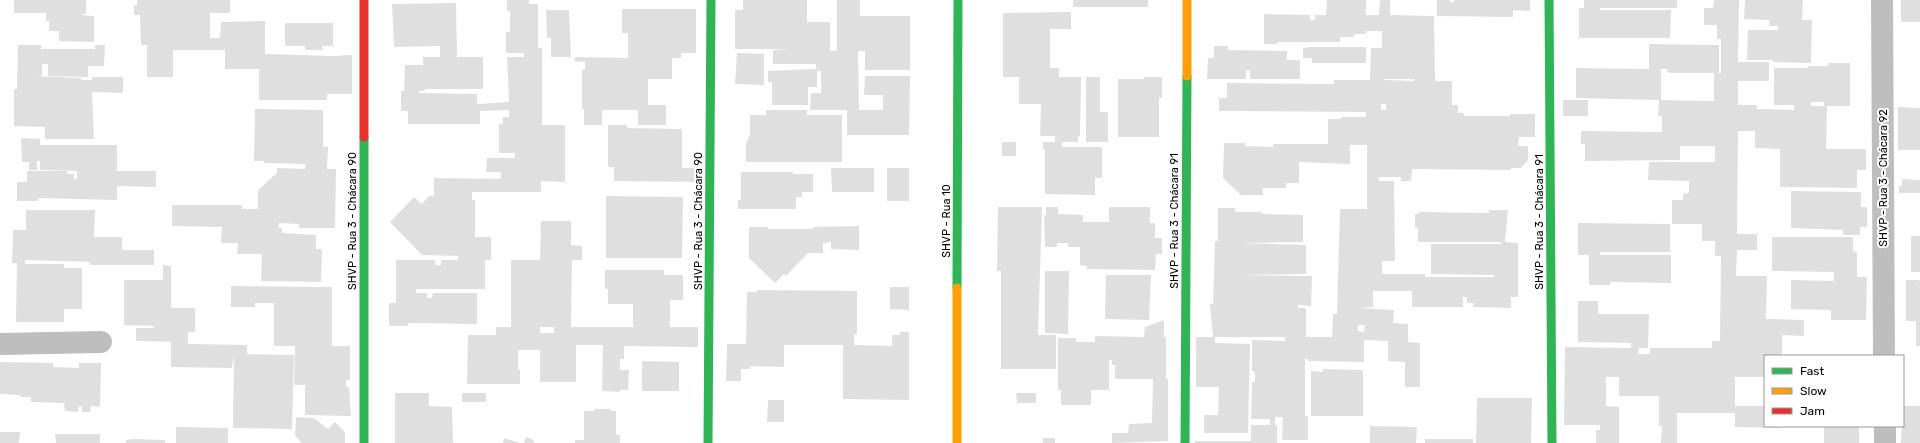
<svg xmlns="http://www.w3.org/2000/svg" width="1920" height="443" viewBox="0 0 1920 443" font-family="Rubik,sans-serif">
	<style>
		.building { fill: #dfdfdf; fill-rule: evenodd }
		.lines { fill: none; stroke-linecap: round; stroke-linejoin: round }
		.street { stroke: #bebebe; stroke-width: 22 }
		.fast { stroke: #30b455; stroke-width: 9 }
		.slow { stroke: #ff9f0a; stroke-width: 9 }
		.jam { stroke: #e5322d; stroke-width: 9 }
		.labels { text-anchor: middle; stroke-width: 4; stroke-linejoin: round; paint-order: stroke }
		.street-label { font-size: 11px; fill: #000; stroke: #fff }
	</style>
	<rect width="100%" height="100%" fill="#fff"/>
	<path class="building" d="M14,0H86V14H82V15L94,16V42L59,41V31H49V21H46V13H14Z
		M137,0H230V13H210V38H220L221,22L265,21V54L333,56L352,55V94H327V100H259V69H225V50H173V77H147V45H141L140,15H134V5H137Z
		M507,0H529V4H538V48H542V125H565V182L541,181V192H472V200H475V237H491V260H485V289H416V293H427V298H432L433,293H477V324L408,323V326H389V303H396V260H435V265H441V260H458V256L422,255L390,222L414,197L422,204L429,196H434V178L501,179V172H486L487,158H515V153H499V124H503V117H509V110L480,111V124H408V111H401V91H404L405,65H423V57H440V46L394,47L392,4L456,3L457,57H483V89H425V91H419V93L477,94V104H480L509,102L507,57H524V53H506V32H510V11H507Z
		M743,0H807V22H830V51H837V0H860V16H910V70H865V51H858L859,110H883V95H864L865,76H910L909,135H847V110H821V100V110H810L811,93H821V71H817V87H808V105H772V82H768V71L816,69V64H773V50L790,49H735V10H743Z
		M1073,0H1148V7H1073Z
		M1327,0H1366V15H1379L1380,0H1390V15L1434,16L1435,81H1452V105H1458V113H1464V116H1510V114H1535V137H1519L1518,146H1528V160L1521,168H1511V170L1412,169L1411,181H1401V177H1379V181H1394L1395,261H1382V274H1425V277H1494V275L1431,274V244H1501V242H1418V228H1415V214H1419V212L1489,213V210H1508L1505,242L1518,243V297H1511V308L1473,307L1474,303H1467V297H1463V307H1412V291H1373V307L1359,308L1394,310L1393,323L1408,324V342L1420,343V387H1405V362L1388,361V341L1364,340V362L1308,361V359H1305V416H1308V440H1282L1283,417H1275V425H1277V443H1195V441H1251V425H1270V419H1251L1252,382H1255V372L1252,371V340L1285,341V337H1215V343L1250,344L1248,433H1204V415H1218L1219,387H1196V337H1213L1210,304H1213L1215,241H1218V208H1235V212H1262V214L1303,215V242L1241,243L1306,245V274L1234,275L1312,276L1311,306L1298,305V308H1306V337H1332L1333,314H1337L1340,209H1367V145H1350V164L1299,162V183H1286V188H1263V195H1241L1223,178L1224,143H1245V146L1273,147V144H1328V119H1341V117H1366V112L1219,111V98H1227V83L1334,84V80H1370L1371,48H1382V31H1366V34H1354V37H1340V42H1277V44H1264V14L1310,15V20H1315V15H1326ZM1384,79H1414V81L1384,80ZM1381,104H1386V110H1381ZM1358,325H1365L1364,332L1358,331Z
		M1437,0H1450V2H1454V0H1530V11L1513,10V17L1437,16Z
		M1584,0H1677V8H1600V10H1671L1670,38H1579V8H1584Z
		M1714,0H1739L1738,62H1769V81H1738V105H1757V109L1794,110V105H1774V68H1808V66H1828V63H1850V106H1827L1826,149H1866V170H1857V188L1780,187V149L1755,148V131H1738L1737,234H1757V250H1737L1736,276H1767L1766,319L1804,320V336L1782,335V356H1765V377H1735V406H1765V426H1779V428L1735,427V413H1677V443H1661L1662,426H1659V396H1619V377H1606V406L1619,407V443H1596V430H1600V425H1564L1565,347L1631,348V343L1578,342V301H1598V314H1649L1648,348H1639L1638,354H1650V348H1712V341H1720L1721,256H1715V241H1702V224H1672V200H1683V194L1689,193V181L1648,180L1649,162H1715V146H1680V160L1585,161V144H1581V131L1662,132V116H1658L1659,100L1714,101V73H1671L1667,72V69H1661V100L1617,99L1576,98V68L1649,69V44L1719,45V73H1721V39H1717V25H1704V8H1713ZM1811,102H1824V106H1811Z
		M1745,0H1803L1802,20H1812L1811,63L1773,62V60H1747L1748,30H1778V26H1769V20L1744,19Z
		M1901,0H1920V22H1901Z
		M622,9H696V53H681V58H672V79H648V105H666V125H638V110H602V125H584V109H582V70L585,69V62L575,61V57L628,58V33H622Z
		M546,10H569L571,57H551V38H547Z
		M1071,12V29H1050V68H1059V77H1081L1080,136H1078V142H1062V147H1102V178H1095V195L1045,194V149H1043V142H1055V136H1040L1041,104H1019V77H1003V13Z
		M285,23H333V46H322L323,50H306L305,46H285Z
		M18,45H41V49H95V45H105L104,66H88V77L48,76V64H42V76H34L81,78V80H92V77H123V93L92,92L94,139H45V127L14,126V89H17Z
		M1214,46H1228V50L1287,51V60H1300V79H1250V70H1246V79H1207L1208,58H1214Z
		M1312,47H1366V63H1312V58H1303V48Z
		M737,53L764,54V85L735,84Z
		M1086,77H1100V112H1108V142H1086Z
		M1144,77H1162V98H1159V137H1118V79H1144Z
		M1563,100H1588V116H1563Z
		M1898,107L1920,108V150H1898Z
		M255,109L323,110V147H328L327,169H336L335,228H299V224L279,223V228H282V233L316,235V249H322L321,282L261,281L262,254H237L238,243H221L222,227L172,226V205H242V209H258V190L277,173V168L305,169V164L264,163V161H254Z
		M766,110H807V115H842V162H746V143L750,135V115H766Z
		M608,125H627V128L682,129V168H698V182L614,181V167H608Z
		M21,138L40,139V145H117V171H156V187L117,186V200L38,198V201H17V182H27V171H68L67,174H74V179H77V171H81L40,170V161H37V170H29V162H22Z
		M1002,142H1016V156H1002Z
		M831,168H874V192H832Z
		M887,168H909V201H887Z
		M741,172H793V174H813V192H802V197H796V209H738V200H741Z
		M1902,179L1920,180V193H1899V186H1902Z
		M1791,191L1861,192V207H1867V227H1860V235H1843V230L1791,228Z
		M606,196L683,197L682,258H606Z
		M998,207H1042L1038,335H1056V369H1001V271H997Z
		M1046,207H1058V214L1083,215V222H1109V207H1150V223H1155V238H1162V254H1156L1155,270L1087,269V266L1080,265V247H1068V243H1057V247H1045L1044,215H1046Z
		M26,210H95L94,237H122V250H154V265H90V262L25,260V264H64V268H82V309H64V322H16L17,263H12L13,230H26Z
		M541,221H571V245L582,246V260H572L571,327H633V304H608V289H605V270H664V275H683V300H670V327H698V347L624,346V359H620V370H629L628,390H620V392L602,391L603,345H576V382H540V350H518V370H520V384H467L468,335H496V327H511V260H540ZM540,327H554V333H540Z
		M1578,223L1670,224V252H1600V255H1671V283L1610,282V285H1589V255H1578Z
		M859,226V250L831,249V242H827V243H823V253H808L786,276L784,274L775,283L749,258V227H768V229H812L814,227Z
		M1911,236H1920V272H1911Z
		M1772,237H1853V251L1857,252V277H1867L1866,320H1831V310L1791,309V280L1834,281V272L1772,271Z
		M163,265L171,266V308H195V332H188V344L247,345V354L294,355L292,429L233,428L234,354L232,368L171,367V342L136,341V328H154V326L124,325V280H163Z
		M1045,271H1069L1068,334L1045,333Z
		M1106,275H1151L1149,320L1105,319Z
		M1906,280H1919L1920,282V346H1916V321H1906Z
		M231,286L332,287V346H350V380H346V387H349L351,416L305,415V385H294L295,346H274V303H255V307H231Z
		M890,287H909V310L890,309Z
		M757,290L857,291V334H854V345L892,346V335H900V332H909V400L843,399V345H784V367L750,366V369H741V381H726L727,344H746L747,292H757Z
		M1164,320V337H1166V379H1168V441L1112,443V433H1128L1129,424L1152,423L1153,379H1115V365H1112V360H1109V390H1091V405H1061V390H1058V338H1076V342H1095V336L1144,337L1145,327Z
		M642,361L679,362V391H642Z
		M0,362L53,363V367L79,368V363H101L100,407L91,406L90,412H82V406H79L78,412L65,411L64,403L31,402V397H20V395L0,394Z
		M1323,369L1363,370V416H1311V371L1323,372Z
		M395,393H429V406L452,407L453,443H395Z
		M462,393H486V402H462Z
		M1016,393H1036V403H1017Z
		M1477,398H1532L1531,443H1476Z
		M768,400H784V422H767Z
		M1903,406H1920V443H1901Z
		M594,409H611V411H616V435H620V443H575V440H584V411H594Z
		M296,417L314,418L328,429L335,422L345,432V443H302L295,436Z
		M1370,426L1417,427L1416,443H1370Z
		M1824,426H1859V443H1824Z
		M176,427L228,428V443H176Z
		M0,432H20L19,443H0Z
		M55,434H100V443H56Z
		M526,437L532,439L535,443H524Z
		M504,438L520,443H503Z
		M1043,438H1055V443H1043Z
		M134,439L165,440V443H126V440Z
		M1425,439H1473V443H1425Z"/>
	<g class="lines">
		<path class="street" d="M1882,0L1884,356
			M0,344L101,342
			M1885,426V443"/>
		<path class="fast" d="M1549,0L1552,443
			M364,137V443
			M957,288L958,0
			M708,443L711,0
			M1185,443L1187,76"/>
		<path class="slow" d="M1187,76V0
			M957,443V288"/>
		<path class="jam" d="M364,0V137"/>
	</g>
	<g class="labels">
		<g class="street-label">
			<text transform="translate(1883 178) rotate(-90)" y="4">SHVP - Rua 3 - Chácara 92</text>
			<text transform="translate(352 221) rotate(-90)" y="4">SHVP - Rua 3 - Chácara 90</text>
			<text transform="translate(698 221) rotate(-90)" y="4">SHVP - Rua 3 - Chácara 90</text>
			<text transform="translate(946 221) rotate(-90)" y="4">SHVP - Rua 10</text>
			<text transform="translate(1174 221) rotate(-90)" y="4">SHVP - Rua 3 - Chácara 91</text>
			<text transform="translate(1539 222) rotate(-90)" y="4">SHVP - Rua 3 - Chácara 91</text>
		</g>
	</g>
	<rect x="1764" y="355" width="140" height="72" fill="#ffffff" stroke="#999999"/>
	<rect x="1772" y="368" width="20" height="6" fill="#30b455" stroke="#999999"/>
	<text x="1800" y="375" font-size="12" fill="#000000">Fast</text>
	<rect x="1772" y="388" width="20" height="6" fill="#ff9f0a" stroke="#999999"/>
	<text x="1800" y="395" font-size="12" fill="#000000">Slow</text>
	<rect x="1772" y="408" width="20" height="6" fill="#e5322d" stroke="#999999"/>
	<text x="1800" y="415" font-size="12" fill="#000000">Jam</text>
</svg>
